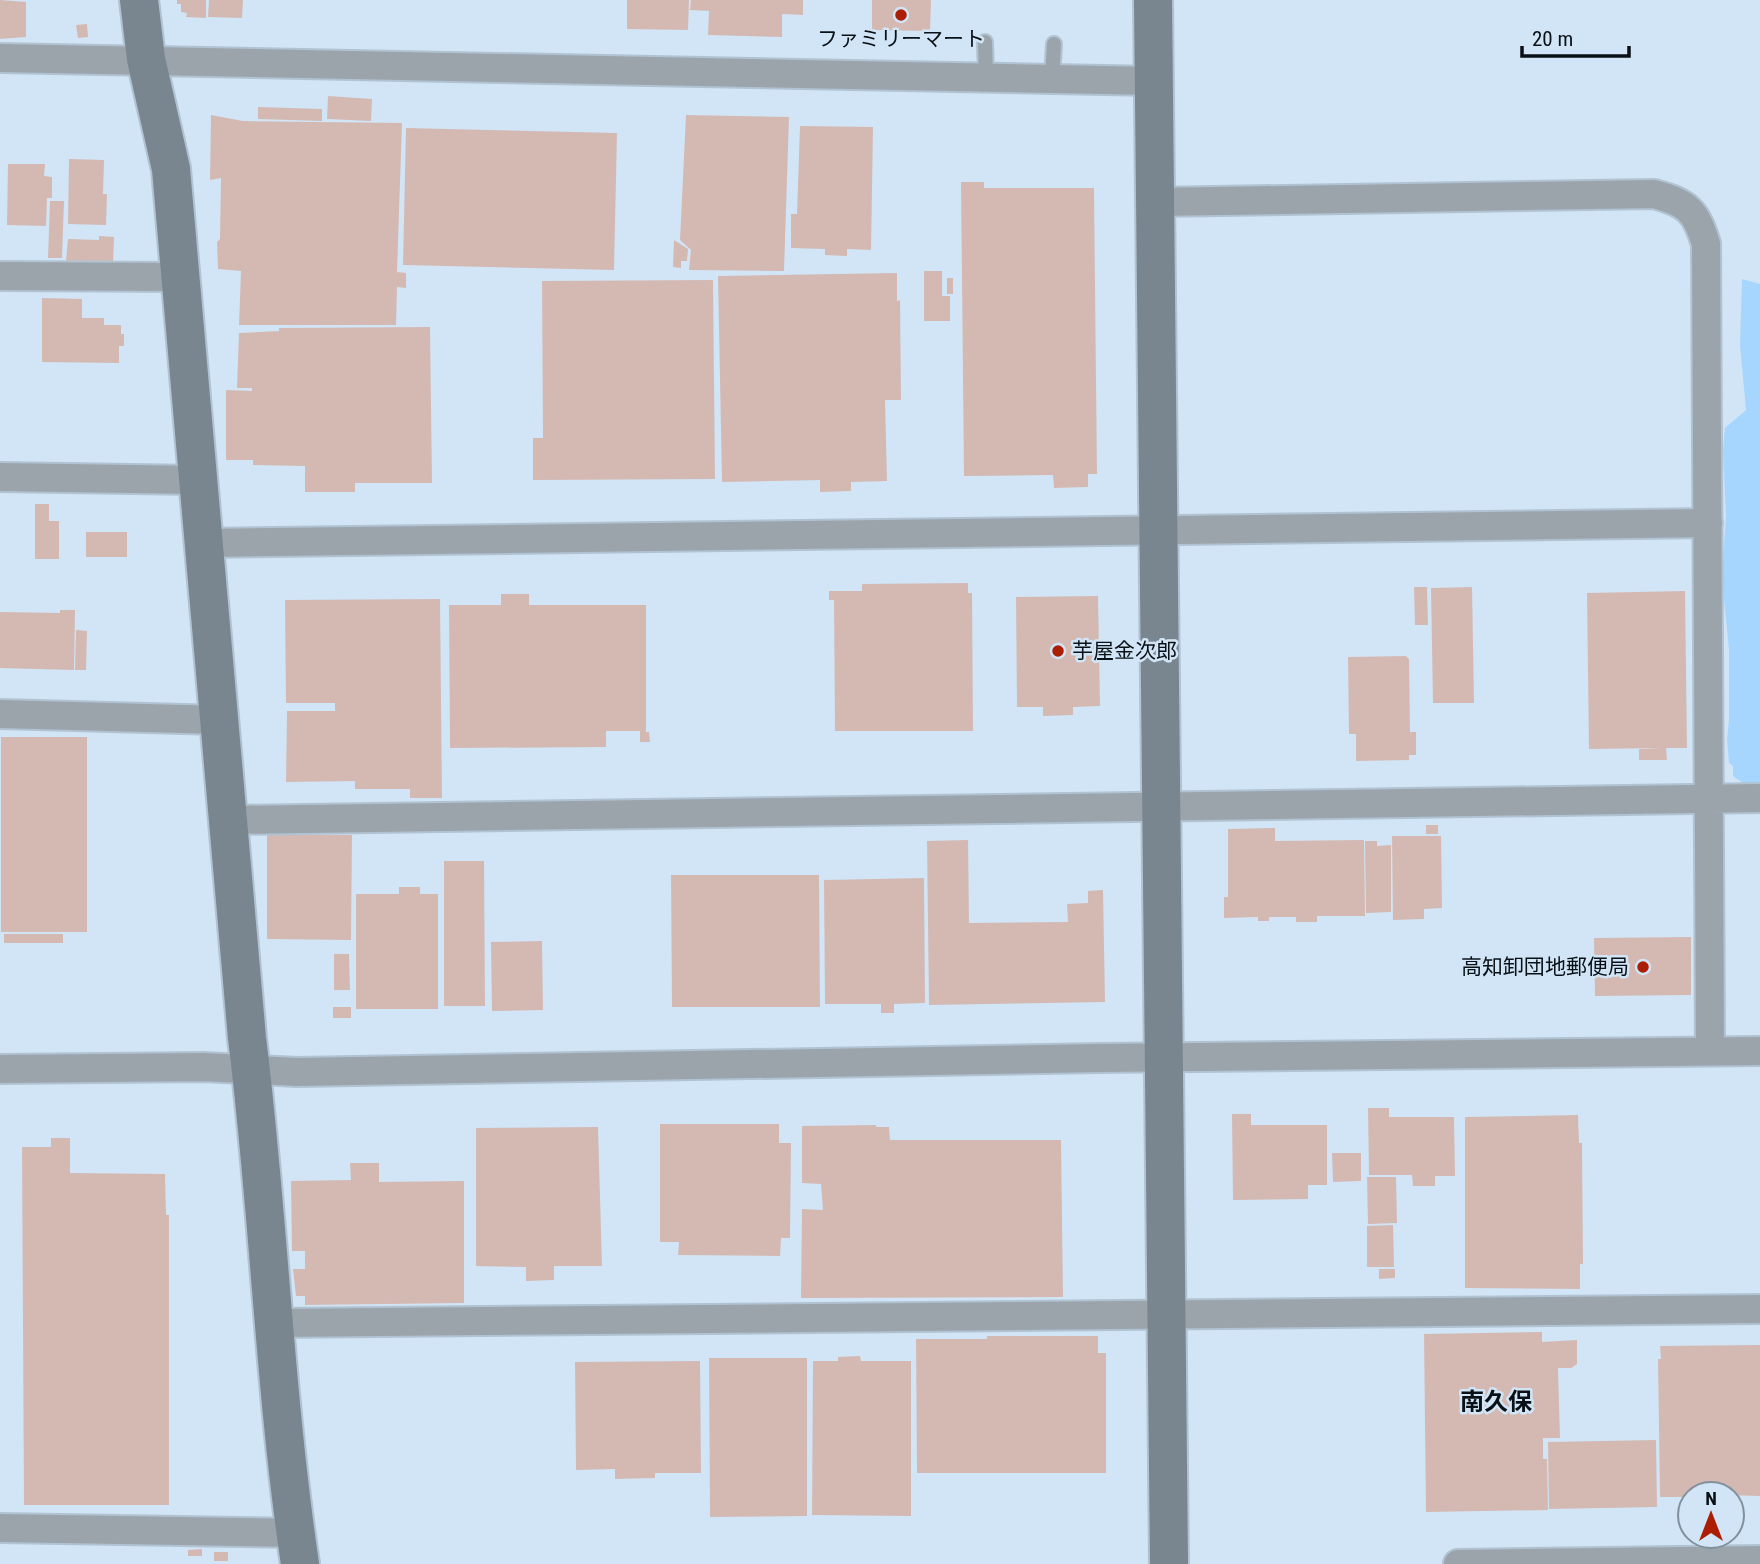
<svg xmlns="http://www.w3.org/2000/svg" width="1760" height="1564" viewBox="0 0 1760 1564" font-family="'Roboto Condensed','Noto Sans JP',sans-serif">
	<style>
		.green { fill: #a6d6fe }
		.building { fill: #d4b9b3 }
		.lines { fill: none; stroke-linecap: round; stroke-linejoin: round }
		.lane-casing { stroke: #b1c3d2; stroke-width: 18 }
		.street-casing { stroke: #b1c3d2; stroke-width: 32 }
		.secondary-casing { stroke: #b1c3d2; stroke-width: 42 }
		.lane { stroke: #9ba4ab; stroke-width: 14 }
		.street { stroke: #9ba4ab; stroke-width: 28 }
		.secondary { stroke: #798690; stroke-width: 38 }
		.poi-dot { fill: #ac1e03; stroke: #d1e5f6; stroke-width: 2.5 }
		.labels { text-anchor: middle; stroke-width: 5; stroke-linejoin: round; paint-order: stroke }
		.poi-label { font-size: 21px; fill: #091016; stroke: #d1e5f6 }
		.quarter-label { font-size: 24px; font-weight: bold; fill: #091016; stroke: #d1e5f6 }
	</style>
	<rect width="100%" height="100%" fill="#d1e5f6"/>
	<path class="green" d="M1742,279L1760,284V785H1746L1733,776V766L1729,763L1727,739L1729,720V650L1722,578L1726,515L1723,451L1725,428L1746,410L1740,345Z"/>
	<path class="building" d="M0,0L26,2V37L0,39Z
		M177,0H206V18L186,17L187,13L181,12V4H177Z
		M209,0H243L242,18L208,17Z
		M627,0H689L688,30L627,29Z
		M691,0H803V15L782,14V37L708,35L709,11L690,10Z
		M872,0H931L930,31L872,30Z
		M87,24L88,37L78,38L76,25Z
		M328,96L372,99L371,121L327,119Z
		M258,107L322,109V121L258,119Z
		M211,115L243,121L402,123L397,272L406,273V288L397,287L396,325H239L241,271L218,269L217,242L220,239L221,178L210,180Z
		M686,115L789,117L784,271L689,270L691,250L680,240Z
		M800,126L873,127L871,250L847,249V256L825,255V249L791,248V214H797Z
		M406,128L617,133L614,270L403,265Z
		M69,159L104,160L103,194H107L106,225L68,224Z
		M8,164H45L44,176L52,177V198H47L46,226L7,225Z
		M961,182H984V188H1094L1097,474H1088V487L1054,488L1053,475L964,476Z
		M50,201H64L62,258H48Z
		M99,236L114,237L113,264L66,261L68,239L99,240Z
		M674,240L688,249L687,261H681V268L673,267Z
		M924,271H942V296H950V321H924Z
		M897,273V301L900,300L901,400H885L887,481L851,482V491L820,492V480L722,482L718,276Z
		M947,278H953V294H947Z
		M713,280L715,479L533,480V438H543L542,281Z
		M42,298L82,299V318H104V325H121V334H124V346H119V363L42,362Z
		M430,327L432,483H355V492H305V466L253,465V460H226V390L252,391V388H237L239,333L279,331V328Z
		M35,504H49V521H59V559H35Z
		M86,532H127V557H86Z
		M968,583V593H972L973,731H835L834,600H829V591H862V584Z
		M1414,587H1427L1428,625H1415Z
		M1472,587L1474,703H1433L1431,588Z
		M1685,591L1687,748H1666L1667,760H1639V749L1662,748L1589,749L1587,593Z
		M501,594H529V605H646V732H649L650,742H640V731H606V747L450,748L449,605H501Z
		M1098,596L1100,706L1073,707V715L1043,716V707H1017L1016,597Z
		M440,599L442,798H410V789H355V781L286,782L287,711H335V703H286L285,600Z
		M60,610H75L74,670L0,668V612L60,613Z
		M76,630L87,631L86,670H75Z
		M1406,656L1409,659L1410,732H1416V755H1409V760L1356,761V734H1349L1348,657Z
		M1,737H87V932H1Z
		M1426,825H1438V834H1426Z
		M1275,828V841L1364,840L1365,916H1317V922H1296V917H1269V921H1258V917L1224,918V897H1228V829Z
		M267,835H352L351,940L267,939Z
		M1392,836H1441L1442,908L1424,909V919L1393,920Z
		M968,840L969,923L1068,922L1067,904L1088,903V891L1103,890L1105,1002L929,1005L927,841Z
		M1365,841H1377V846L1391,845V912L1366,913Z
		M444,861H484L485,1006H444Z
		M671,875H819L820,1007H672Z
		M924,878L925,1003L894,1004V1013H881V1004H825L824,880Z
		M399,887H420V894H438V1009H356V894H399Z
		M4,934H63V943H4Z
		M1691,937V995L1595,996L1594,938Z
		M542,941L543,1010L492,1011L491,942Z
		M334,954H349L350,990H334Z
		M333,1007H351V1018H333Z
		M1368,1108H1389V1117H1454L1455,1176H1435V1186H1413L1412,1175H1369Z
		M1232,1114H1251V1125H1327V1185H1308V1199L1233,1200Z
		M1578,1115L1579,1143H1582L1583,1264H1580V1289L1465,1288V1117Z
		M660,1124H779V1143H791L790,1238H781L780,1256L678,1255L679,1242H660Z
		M876,1125V1127H889L890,1140H1061L1063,1297L801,1298L802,1209L823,1210L821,1184L802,1183V1126Z
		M598,1127L602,1266H554V1280L526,1281V1267L476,1266V1128Z
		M51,1138H70V1173L165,1174L166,1215H169V1505H24L22,1147H51Z
		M1332,1153H1361V1181L1333,1182Z
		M350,1163H379V1182L464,1181V1303L305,1305V1296H296L293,1269H305V1251H292L291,1181L351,1180Z
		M1367,1177H1396L1397,1223L1368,1224Z
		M1393,1225L1394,1267H1367V1226Z
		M1379,1269H1395V1278L1379,1279Z
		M1542,1332V1342L1577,1340V1364L1571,1368H1558L1560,1438H1543V1459H1547L1548,1510L1426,1512L1424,1334Z
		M987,1336H1098V1353H1106V1473H917L916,1339H987Z
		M1760,1345V1496L1690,1494V1497H1660L1658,1359H1661L1660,1346Z
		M860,1356L861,1361H911V1516L812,1515L813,1361H838V1357Z
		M709,1358H807V1516L710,1517Z
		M700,1361L701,1473H655V1478L615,1479V1469L576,1470L575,1362Z
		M1656,1440L1657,1507L1549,1509L1548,1442Z
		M202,1549V1556H188V1550Z
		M214,1552H228V1561H214Z"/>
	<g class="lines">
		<g class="lane-casing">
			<path id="lane" d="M985,42L986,78
				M1052,80L1054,44"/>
		</g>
		<g class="street-casing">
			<path id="street" d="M0,58L1154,81
				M1155,202L1654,194C1688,203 1696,211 1706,244L1710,1051
				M0,276L180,277
				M0,477L198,480
				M203,543L1708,523
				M0,714L220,720
				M229,820L1760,798
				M0,1069L204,1067L297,1072L1099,1058L1760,1051
				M275,1323L1760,1309
				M0,1528L295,1533
				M1458,1564L1760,1560"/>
		</g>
		<g class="secondary-casing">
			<path id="secondary" d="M139,0L146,59L171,169L247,1038C269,1213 274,1390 300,1564
				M1153,0L1169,1564"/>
		</g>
		<use href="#lane" class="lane"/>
		<use href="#street" class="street"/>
		<use href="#secondary" class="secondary"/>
	</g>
	<g class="poi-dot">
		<circle cx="901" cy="15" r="7"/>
		<circle cx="1058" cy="651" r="7"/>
		<circle cx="1643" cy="967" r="7"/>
	</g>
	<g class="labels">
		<g class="poi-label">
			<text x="901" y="46">ファミリーマート</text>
			<text x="1072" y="658" text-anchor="start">芋屋金次郎</text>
			<text x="1629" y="974" text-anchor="end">高知卸団地郵便局</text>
		</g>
		<g class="quarter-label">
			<text x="1496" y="1410">南久保</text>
		</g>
	</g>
	<g transform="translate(1711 1515)"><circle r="33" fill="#d1e5f6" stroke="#81909c" stroke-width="2"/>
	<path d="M0-5L12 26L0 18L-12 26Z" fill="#ac1e03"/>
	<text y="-10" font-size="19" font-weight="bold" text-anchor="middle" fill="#091016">N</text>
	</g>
	<path d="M1522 46v10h107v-10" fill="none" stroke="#091016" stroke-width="3.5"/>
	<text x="1532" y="46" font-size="21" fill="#091016" stroke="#d1e5f6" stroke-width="5" paint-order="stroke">20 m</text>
</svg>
